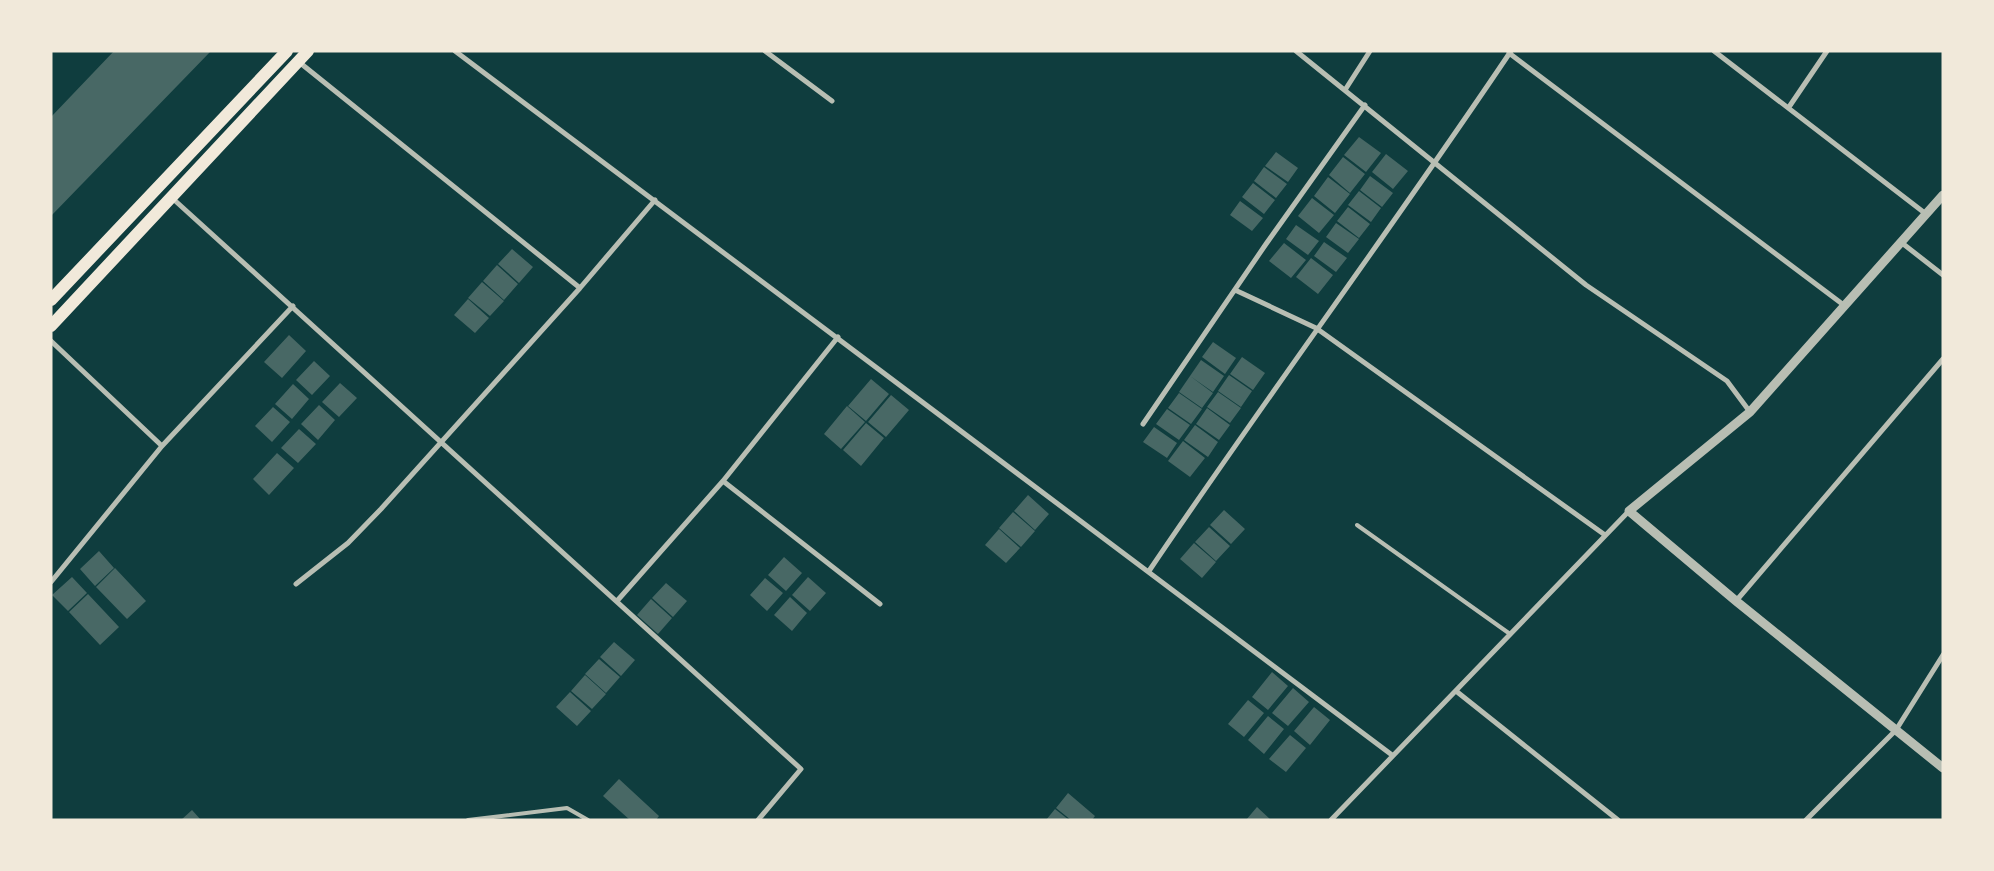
<svg xmlns="http://www.w3.org/2000/svg" width="1994" height="871" viewBox="0 0 1994 871" font-family="'Libre Baskerville',serif">
	<style>
		.building { fill: #486865 }
		.lines { fill: none; stroke-linecap: round; stroke-linejoin: round }
		.service { stroke: #b8beb3; stroke-width: 4 }
		.minor { stroke: #b8beb3; stroke-width: 5 }
		.tertiary { stroke: #b8beb3; stroke-width: 9 }
		.primary { stroke: #f1e9da; stroke-width: 12 }
	</style>
	<rect width="100%" height="100%" fill="#0f3d3e"/>
	<path class="building" d="M114,51H211L51,216V117Z
		M1359,137L1381,153L1366,172L1344,155Z
		M1276,152L1298,168L1288,182L1265,166Z
		M1386,154L1408,171L1393,189L1372,172Z
		M1343,157L1365,174L1350,193L1329,175Z
		M1264,167L1287,184L1276,198L1254,181Z
		M1370,176L1393,193L1382,207L1360,190Z
		M1328,177L1350,194L1335,213L1314,196Z
		M1253,183L1275,200L1264,214L1242,197Z
		M1359,191L1381,208L1371,222L1348,205Z
		M1312,198L1334,215L1319,233L1298,216Z
		M1240,201L1263,218L1252,231L1230,215Z
		M1348,207L1370,224L1359,238L1337,221Z
		M1336,223L1359,239L1348,253L1326,237Z
		M1296,225L1319,241L1308,255L1286,239Z
		M1324,242L1347,258L1336,272L1314,256Z
		M1284,243L1306,260L1291,278L1269,261Z
		M512,249L533,267L519,283L498,264Z
		M1311,258L1333,275L1318,294L1296,277Z
		M497,265L518,284L504,300L483,281Z
		M482,282L504,301L490,316L468,298Z
		M468,299L489,318L475,333L454,315Z
		M289,335L306,351L282,378L264,362Z
		M1213,342L1236,358L1225,374L1202,357Z
		M1242,357L1265,373L1253,390L1230,374Z
		M1201,360L1224,376L1213,392L1190,376Z
		M314,361L330,376L312,395L296,380Z
		M1229,375L1252,391L1241,407L1218,391Z
		M1190,376L1213,393L1202,408L1179,392Z
		M871,379L889,394L866,421L848,406Z
		M340,383L357,398L339,417L322,402Z
		M293,384L309,399L292,419L275,404Z
		M1218,392L1241,408L1230,423L1207,407Z
		M1179,393L1202,409L1191,424L1168,408Z
		M891,395L909,410L886,437L868,422Z
		M319,405L335,420L318,440L301,424Z
		M847,406L865,422L841,449L824,434Z
		M273,407L290,422L272,442L255,426Z
		M1207,408L1230,425L1219,440L1196,424Z
		M1167,409L1190,425L1179,440L1156,424Z
		M866,423L884,438L861,466L843,450Z
		M1195,425L1218,442L1208,457L1184,440Z
		M1154,427L1177,443L1167,458L1143,442Z
		M299,429L316,444L298,463L281,448Z
		M1183,441L1205,458L1190,477L1168,461Z
		M277,453L294,468L269,495L253,479Z
		M1028,495L1049,514L1035,530L1014,511Z
		M1224,510L1245,529L1231,544L1210,525Z
		M1013,512L1035,531L1021,547L999,528Z
		M1209,527L1230,546L1216,561L1195,542Z
		M999,529L1020,548L1006,563L985,545Z
		M1194,543L1216,562L1202,578L1180,559Z
		M99,551L114,568L95,586L80,569Z
		M784,557L802,573L786,591L768,575Z
		M115,568L146,601L127,619L96,587Z
		M72,577L87,593L68,611L52,595Z
		M808,577L826,593L810,611L792,595Z
		M765,578L783,593L767,611L750,595Z
		M666,583L687,601L673,617L652,598Z
		M88,594L119,627L100,645L69,612Z
		M790,597L807,613L792,631L774,615Z
		M651,599L672,618L658,634L637,615Z
		M614,642L635,660L621,676L600,657Z
		M599,659L620,677L606,693L585,674Z
		M1272,672L1288,686L1268,710L1252,697Z
		M585,675L606,694L592,709L571,691Z
		M1293,688L1309,702L1288,726L1272,713Z
		M570,692L591,711L577,726L556,707Z
		M1248,700L1264,713L1244,737L1228,724Z
		M1314,707L1330,720L1310,745L1294,731Z
		M1268,716L1284,729L1264,754L1248,740Z
		M1290,735L1306,748L1286,772L1269,759Z
		M619,779L659,816L656,820H630L603,796Z
		M1068,793L1095,816L1092,820H1071L1056,808Z
		M1257,807L1271,820H1246Z
		M1055,809L1069,820H1046Z
		M192,810L201,820H181Z"/>
	<g class="lines">
		<path class="service" d="M1357,525L1510,634
			M468,820L567,808L588,820"/>
		<path class="minor" d="M455,51L1392,755
			M765,51L832,101
			M1296,51L1586,285L1727,381L1750,412
			M1714,51L1926,214
			M1509,53L1845,306
			M299,62L580,288
			M1345,90L1370,51
			M1789,107L1827,51
			M171,197L801,769L758,820
			M1902,243L1943,275
			M1235,290L1316,328L1605,535
			M51,341L162,446
			M1143,424L1266,244L1365,105
			M723,481L880,604
			M1149,571C1267,396 1393,227 1511,51
			M51,582L162,446L293,306
			M296,584L348,543L381,509L580,288L655,200
			M617,601L723,481L838,337
			M1736,601L1943,359
			M1456,691L1618,820
			M1331,820L1629,511
			M1806,820L1896,730L1943,655"/>
		<path class="tertiary" d="M1943,195L1750,412L1629,511L1736,601L1943,768"/>
		<path class="primary" d="M51,300L287,51
			M51,326L308,51"/>
	</g>
	<rect width="1994" height="871" fill="none" stroke="#f1e9da" stroke-width="105"/>
</svg>
